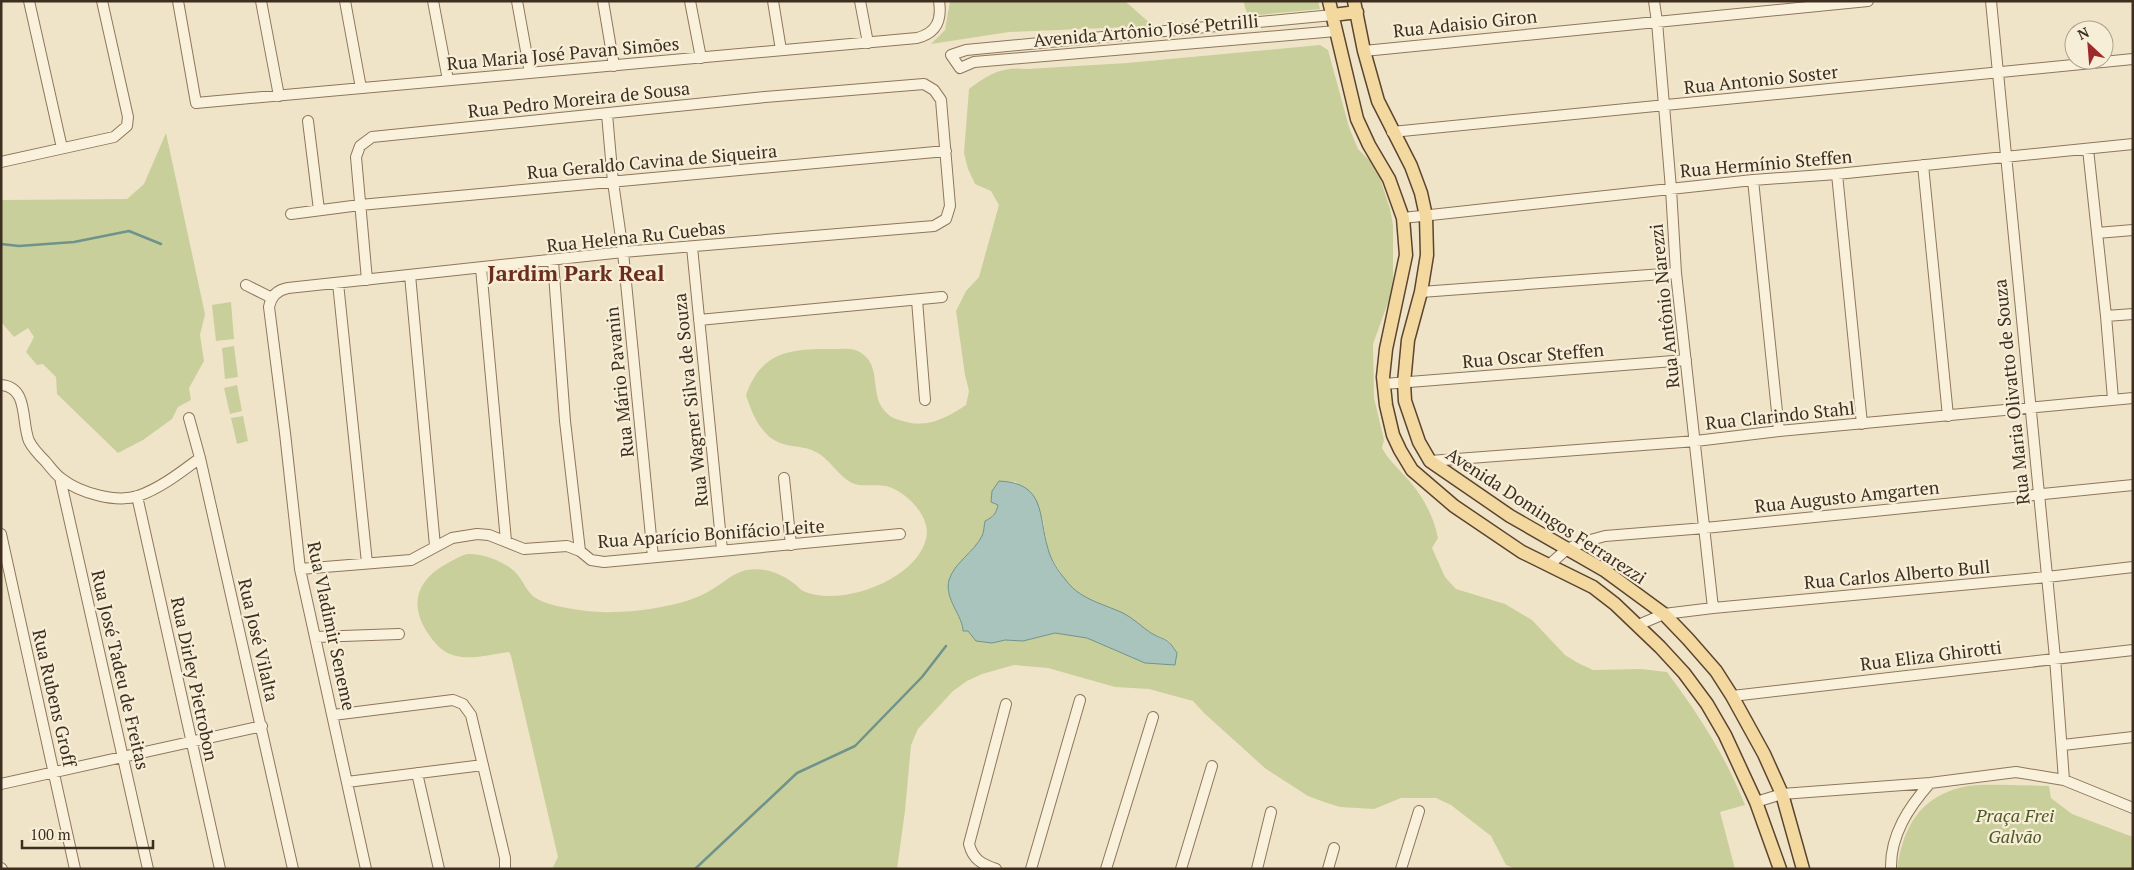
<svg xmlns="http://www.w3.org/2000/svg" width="2134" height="870" viewBox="0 0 2134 870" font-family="'PT Serif',serif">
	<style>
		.green { fill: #c9cf9b; fill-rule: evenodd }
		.water { fill: #a9c4bc; stroke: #6f938a }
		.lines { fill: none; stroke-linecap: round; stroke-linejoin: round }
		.stream { stroke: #6f938a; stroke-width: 2.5 }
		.minor-casing { stroke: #8d765c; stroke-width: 12 }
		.major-casing { stroke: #5b4430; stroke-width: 15 }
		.minor { stroke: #faf1dc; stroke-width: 10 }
		.major { stroke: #f3d9a0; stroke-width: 12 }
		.labels { text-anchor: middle; stroke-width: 4.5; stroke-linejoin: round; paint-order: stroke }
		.street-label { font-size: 18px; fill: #3d2e20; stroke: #f7eed8 }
		.park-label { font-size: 18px; font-style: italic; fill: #4d5a26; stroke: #f7eed8 }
		.district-label { font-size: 22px; font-weight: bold; fill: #6b2e1e; stroke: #f7eed8 }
	</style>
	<rect width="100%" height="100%" fill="#f0e4c8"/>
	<path class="green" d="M950,1H1125L1153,26L1009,32L931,44L945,30Z
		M1243,1H1318L1320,9L1248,16Z
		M1320,45L1328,50L1349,127L1358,149L1370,161L1380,178L1390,209L1393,225V278L1390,297L1373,344L1374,398L1384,440L1382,448C1388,459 1394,464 1402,473C1420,491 1433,513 1438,538L1432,548L1445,577L1456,589L1505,604L1532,620L1565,655L1578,663L1593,670L1641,669L1667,672C1699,715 1725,755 1745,805L1720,812L1735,869H1516L1506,865L1491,836L1451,805L1436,798H1401L1374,809L1340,807L1324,802L1308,796L1266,769L1204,713L1193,701L1149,689L1115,687L1048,668L1014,665L982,674L967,681L953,691L918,729L911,745L905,811L897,869H552L558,857L511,656L509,652C493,654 472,660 456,656C443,653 435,644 427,632C409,604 417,580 446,564C452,561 461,555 468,554C481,553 503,561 513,570C522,577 525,590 534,597C546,605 565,608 580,610C613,616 674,609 704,594C719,587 730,574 746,570C763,567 778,572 792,582C796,584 799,589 803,591C840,608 916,580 926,539C932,517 906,491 886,486C875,484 861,487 852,483C837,475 830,459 816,452C806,447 797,447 787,445C763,440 753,417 746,395C761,352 789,349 831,349C844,349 856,346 866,357C878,369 873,389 880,404C884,412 891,418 899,420C926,429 943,420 966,405L969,391L965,375L956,311L966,291L979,277L999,205L991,191L975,184L968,169L964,153L969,89C988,74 1003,66 1027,69L1127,63ZM999,481L1016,482L1043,520L1048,552L1065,580L1076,592L1090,600L1124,614L1153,634L1168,640L1177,653L1175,665L1145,663L1087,638L1055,633L1023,641L1005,640L992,643L968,631H963C963,616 944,599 949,580C954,563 974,552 982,536C984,532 984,526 985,521C993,517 996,514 998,505L991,502L992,491Z
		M166,133L205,314L200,335L204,361L189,388L191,400L178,407L172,419L143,440L118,453L57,394L56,377L43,364L37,365L26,352L34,337L28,328L14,337L1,322V200L127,199L144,184Z
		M231,302L234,339L216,341L212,305Z
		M234,346L238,377L225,379L222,348Z
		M237,385L242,411L230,414L224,388Z
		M243,416L248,441L237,444L231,418Z
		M2010,785L2049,786L2051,798L2072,814L2133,837V869H1897C1903,828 1919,797 1963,787C1977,784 1995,785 2010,785Z"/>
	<path class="water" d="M999,481C1046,483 1038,515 1048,549C1051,560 1058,571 1065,579C1079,599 1101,603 1123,613C1133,618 1142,627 1151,633C1167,642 1166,636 1177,653L1175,665L1145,663L1087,638L1055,633L1023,641L1005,640L992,643L976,641L968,631H963C963,616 944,599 949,580C954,563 974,552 982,536C984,532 984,526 985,521C993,517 996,514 998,505L991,502L992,491Z"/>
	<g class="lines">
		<path class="stream" d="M1,244L19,246L74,242L129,231L161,244
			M695,869L797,773L855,746L922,677L946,646"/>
		<g class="minor-casing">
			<path id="minor" d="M29,1L62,148
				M178,1L196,103L917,38C937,33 942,20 939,1
				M261,1L279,96
				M345,1L361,88
				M433,1L448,80
				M517,1L530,73
				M603,1L614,66
				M690,1L701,58
				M773,1L781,50
				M860,1L868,43
				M1654,1L1657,22L1671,189L1676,273L1713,608
				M1991,1L2055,658L2064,780
				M1333,15L966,50L951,55L960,68L974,62L1336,31
				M1364,51L1868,1
				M607,114L613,182L623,252L653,557
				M308,121L319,210
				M1392,132L2133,59
				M2088,149L2106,316L2113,399
				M1,162L114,137L127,126L128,117L102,1
				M1923,165L1948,416
				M1837,174L1862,424
				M1753,180L1779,431
				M291,214L360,205L946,151
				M1403,218L1753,180L1837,174L2133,144
				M2097,233L2133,230
				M692,247L722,550
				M553,261L565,421L580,551
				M481,268L506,541
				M410,275L435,546
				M338,283L367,563
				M246,285L272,298
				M1421,292L1676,273
				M917,300L925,400
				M2106,316L2133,314
				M699,320L942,297
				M1384,384L1686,360
				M1,385C29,387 21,422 29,441C33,449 40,456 46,462C51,468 56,475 62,479C80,493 116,503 138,496C161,488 181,472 200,458
				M189,418L200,458L293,869
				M1430,461L1696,441L1779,431L2133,398
				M60,478L148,869
				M784,478L791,545
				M137,496L220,869
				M1,534L75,869
				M1549,565L1567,549L1587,541L1605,536L1705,528L2133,485
				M300,569L411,560L452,538L477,534L489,535L524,549L567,546L580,551L591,560L604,562L900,534
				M1638,625L1664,614L1713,608L2047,577L2133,567
				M315,637L399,634
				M1732,696L2133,650
				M333,715L453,700L463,704L471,715L505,858V869
				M2063,745L2133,737
				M417,773L439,869
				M347,782L483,765
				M1,784L262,726
				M1756,802L1782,794L1930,783L2016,772L2064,780L2133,808
				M1,868L2,869
				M366,869L300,569L285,433L269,307C271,296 277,290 288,288L623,252L934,226L946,219L950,206L941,100L934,90L924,84L765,97L372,137L360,146L356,157L367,280
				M996,869C982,864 973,860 969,844L1006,704
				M1031,869L1080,700
				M1106,869L1153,717
				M1181,869L1212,766
				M1257,869L1271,812
				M1328,869L1334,848
				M1401,869L1419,811
				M1891,869C1890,835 1909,807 1930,783"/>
		</g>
		<g class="major-casing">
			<path id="major" d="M1329,1L1357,119L1369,145L1389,179L1403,218L1406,255L1386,349L1383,377L1386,405L1393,435L1400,450L1412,470L1454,506L1522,552L1593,587L1615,604L1660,647L1684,673L1707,704L1725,735L1756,802L1780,869
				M1354,1L1364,51L1378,101L1411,166L1421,193L1426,216L1427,255L1421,292L1408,340L1404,383L1405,401L1419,442L1430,461L1510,516L1604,570L1664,614L1688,639L1716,671L1732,696L1764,754L1782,794L1803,869
				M1333,15L1357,12"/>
		</g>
		<use href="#minor" class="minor"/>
		<use href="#major" class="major"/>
	</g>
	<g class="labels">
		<g class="street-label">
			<text transform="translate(1465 24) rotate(-6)" y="6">Rua Adaisio Giron</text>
			<text transform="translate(1146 31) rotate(-5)" y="6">Avenida Artônio José Petrilli</text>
			<text transform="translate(563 54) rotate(-5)" y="6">Rua Maria José Pavan Simões</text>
			<text transform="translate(1761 80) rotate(-6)" y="6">Rua Antonio Soster</text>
			<text transform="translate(579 100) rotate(-6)" y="6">Rua Pedro Moreira de Sousa</text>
			<text transform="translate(652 162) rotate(-5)" y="6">Rua Geraldo Cavina de Siqueira</text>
			<text transform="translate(1766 164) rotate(-5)" y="6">Rua Hermínio Steffen</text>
			<text transform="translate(636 237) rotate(-6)" y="6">Rua Helena Ru Cuebas</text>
			<text transform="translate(1665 306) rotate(-96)" y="6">Rua Antônio Narezzi</text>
			<text transform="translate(1533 356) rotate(-5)" y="6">Rua Oscar Steffen</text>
			<text transform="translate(620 382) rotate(-96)" y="6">Rua Mário Pavanin</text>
			<text transform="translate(2012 392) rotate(-96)" y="6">Rua Maria Olivatto de Souza</text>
			<text transform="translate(691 400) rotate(-96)" y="6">Rua Wagner Silva de Souza</text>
			<text transform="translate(1780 416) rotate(-6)" y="6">Rua Clarindo Stahl</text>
			<text transform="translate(1847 497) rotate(-6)" y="6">Rua Augusto Amgarten</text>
			<text transform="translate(1546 516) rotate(33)" y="6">Avenida Domingos Ferrarezzi</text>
			<text transform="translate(711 534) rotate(-4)" y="6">Rua Aparício Bonifácio Leite</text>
			<text transform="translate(1897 575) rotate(-5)" y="6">Rua Carlos Alberto Bull</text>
			<text transform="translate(331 626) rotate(78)" y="6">Rua Vladimir Seneme</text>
			<text transform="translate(258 640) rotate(77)" y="6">Rua José Vilalta</text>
			<text transform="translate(1931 656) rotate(-7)" y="6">Rua Eliza Ghirotti</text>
			<text transform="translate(120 670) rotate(77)" y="6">Rua José Tadeu de Freitas</text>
			<text transform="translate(194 679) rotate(78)" y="6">Rua Dirley Pietrobon</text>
			<text transform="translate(54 698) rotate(77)" y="6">Rua Rubens Groff</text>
		</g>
		<g class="park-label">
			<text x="2015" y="822">Praça Frei<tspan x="2015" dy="21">Galvão</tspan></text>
		</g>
		<g class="district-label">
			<text x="576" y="281">Jardim Park Real</text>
		</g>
	</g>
	<rect width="2134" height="870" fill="none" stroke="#3d2e20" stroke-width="5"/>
	<g transform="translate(2089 45) rotate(334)"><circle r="24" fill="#f7eed8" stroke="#ada18e"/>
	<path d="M0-4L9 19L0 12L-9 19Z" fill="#9e2a2b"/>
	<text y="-8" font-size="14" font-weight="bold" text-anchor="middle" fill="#3d2e20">N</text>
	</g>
	<path d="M22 840v8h131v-8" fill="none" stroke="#3d2e20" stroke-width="2.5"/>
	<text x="30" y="840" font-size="15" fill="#3d2e20" stroke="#f7eed8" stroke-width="4" paint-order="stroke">100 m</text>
</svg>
